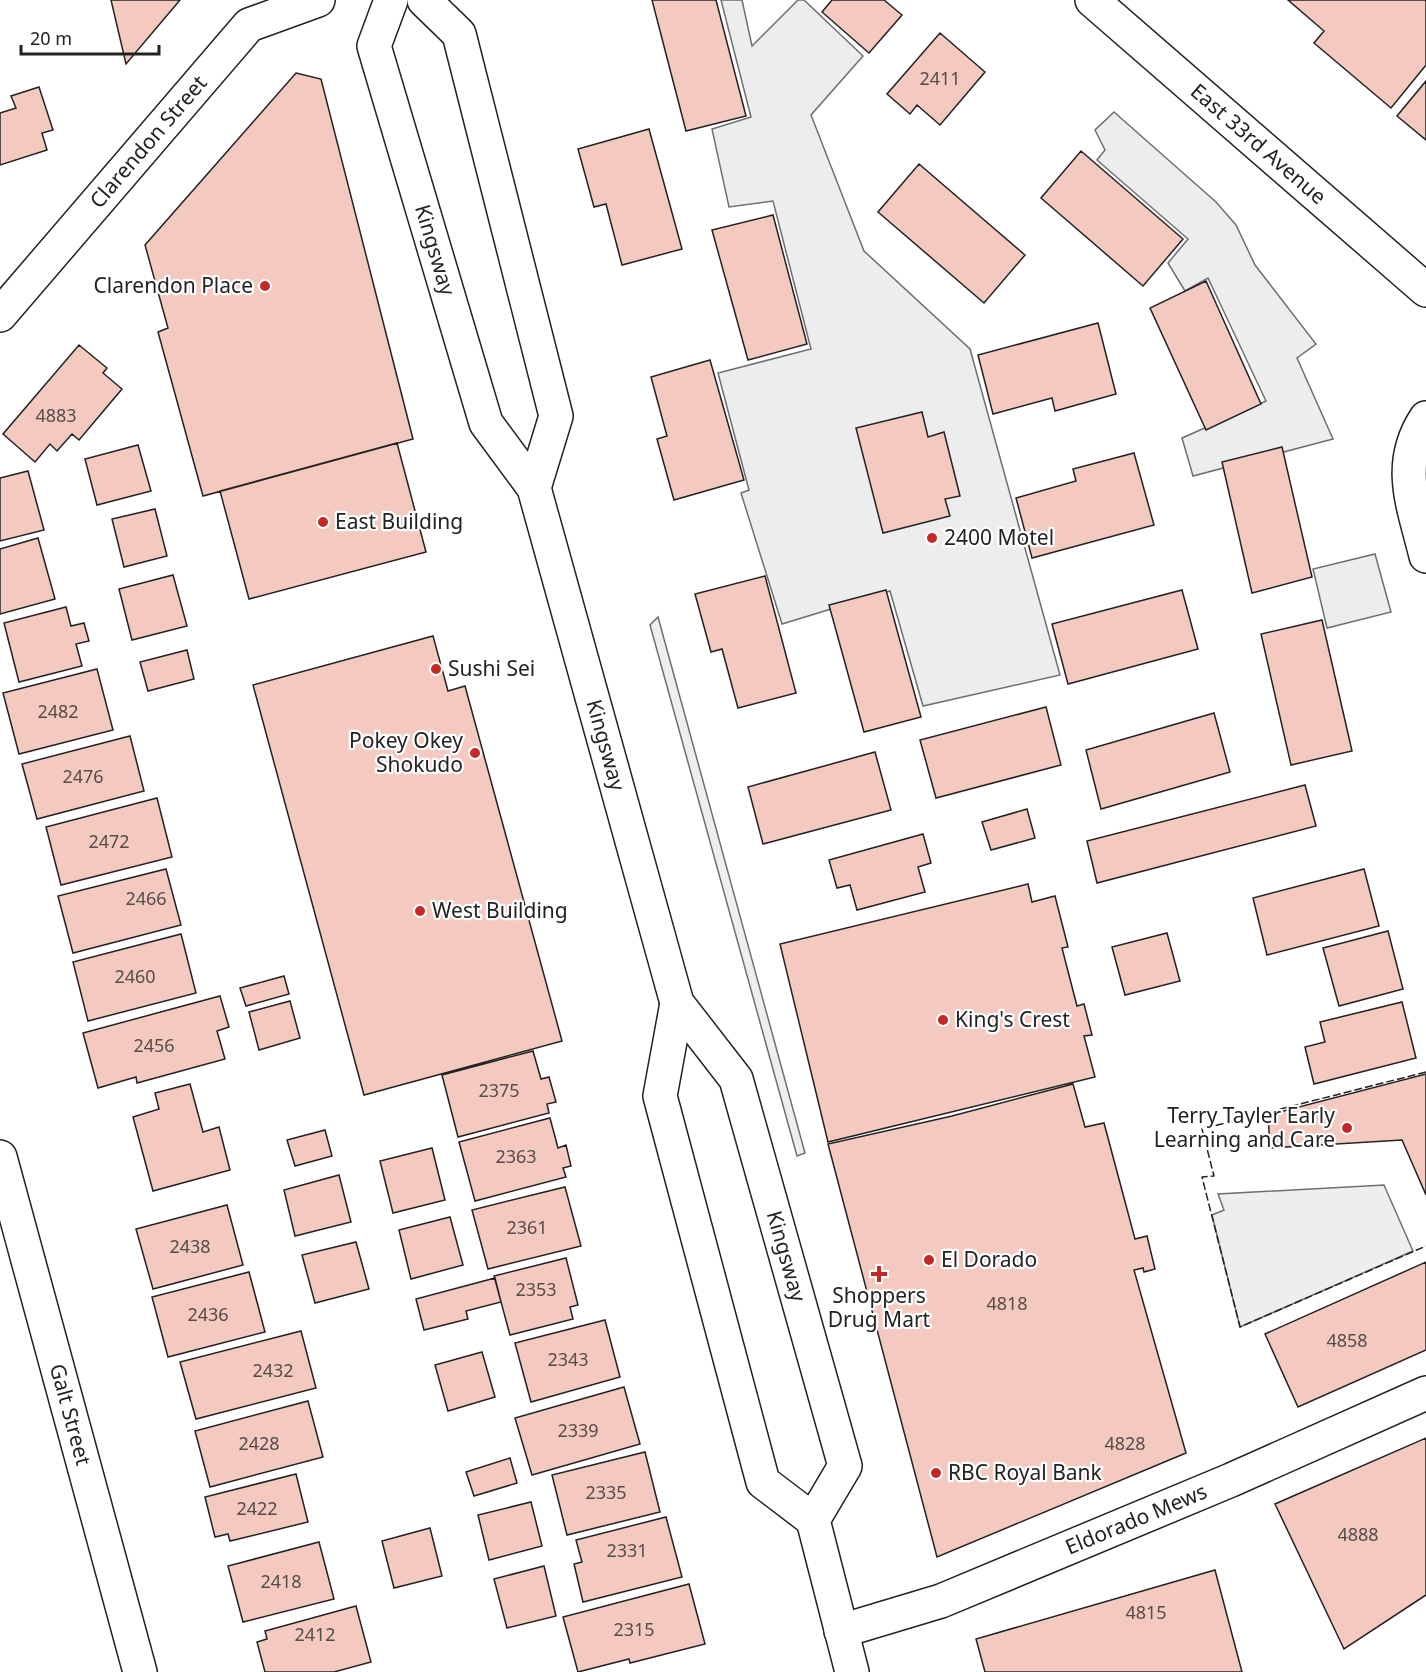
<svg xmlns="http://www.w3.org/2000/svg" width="1426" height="1672" viewBox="0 0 1426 1672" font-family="'Noto Sans',sans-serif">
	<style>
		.green { fill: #eee; stroke: #6f6f6f; stroke-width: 1.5 }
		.parking { fill: #ededed; stroke: #6f6f6f; stroke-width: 1.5 }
		.building { fill: #f3c9c0; stroke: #222; stroke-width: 1.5 }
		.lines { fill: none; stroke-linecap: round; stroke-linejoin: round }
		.minor-casing { stroke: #222; stroke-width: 36 }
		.tertiary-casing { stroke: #222; stroke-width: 36 }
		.primary-casing { stroke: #222; stroke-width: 36 }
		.minor { stroke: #fff; stroke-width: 33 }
		.tertiary { stroke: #fff; stroke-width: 33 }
		.primary { stroke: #fff; stroke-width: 33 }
		.fence { stroke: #222; stroke-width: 1.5; stroke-dasharray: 8 3; stroke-linecap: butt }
		.poi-dot { fill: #c62828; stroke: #fff; stroke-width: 2 }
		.labels { text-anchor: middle; stroke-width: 4.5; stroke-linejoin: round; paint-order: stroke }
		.number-label { font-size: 18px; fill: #564c4a }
		.street-label { font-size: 21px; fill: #222; stroke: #fff }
		.poi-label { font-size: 21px; fill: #222; stroke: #fff; text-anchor: start }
	</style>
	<rect width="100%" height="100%" fill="#fff"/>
	<path class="green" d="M658,617L805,1153L797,1156L650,625Z
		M1384,1185L1413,1251L1240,1327L1212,1215L1224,1210L1218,1194Z"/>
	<path class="parking" d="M721,0H742L752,46L798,0H804L863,56L811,115L864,251L970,349L1060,675L923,706L890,591L782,624L741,493L749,490L718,373L811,349L773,201L729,207L712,129L751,117Z
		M1114,112L1216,202L1236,225L1255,265L1316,344L1297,358L1333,439L1193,476L1182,438L1266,401L1208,278L1185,291L1168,263L1188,239L1097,160L1105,150L1095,130Z
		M1375,554L1391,612L1327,628L1313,569Z"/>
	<path class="building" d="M111,0H180L126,64Z
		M652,0H716L746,116L686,131Z
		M832,0H884L902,15L869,53L822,12Z
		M1288,0H1426V65L1391,108L1314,43L1324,31Z
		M940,33L985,72L940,125L917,105L910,114L887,94Z
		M296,73L321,79L413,439L203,496L158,332L168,328L145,245Z
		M1426,81V140L1397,116Z
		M39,87L53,130L42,133L47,150L0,165V113L16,108L11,96Z
		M649,129L682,249L622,265L606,204L594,207L578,149Z
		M1081,151L1183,239L1143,286L1041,198Z
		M919,164L1025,255L984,303L878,212Z
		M773,215L807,344L748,360L712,230Z
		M1206,281L1261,404L1206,430L1150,308Z
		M1098,323L1116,394L1055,411L1052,398L993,414L978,355Z
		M79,345L107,368L103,373L122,389L79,440L72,434L57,451L50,444L35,462L3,434Z
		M710,360L744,480L674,500L657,439L667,436L651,377Z
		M922,412L928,437L944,432L960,496L945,499L950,516L883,533L856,428Z
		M397,443L426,552L249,599L220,491Z
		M138,445L151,491L97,505L85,459Z
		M1282,447L1312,577L1252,593L1222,462Z
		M1134,453L1154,525L1032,558L1016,498L1076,481L1073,469Z
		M28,471L44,530L0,541V478Z
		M155,509L167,556L124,567L112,519Z
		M38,538L55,599L0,614V549Z
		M173,575L187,626L132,640L119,589Z
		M765,576L796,693L738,708L722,649L711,652L695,594Z
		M886,590L921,717L864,732L829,605Z
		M1182,590L1198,649L1068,684L1052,624Z
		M66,607L71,626L84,623L89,641L76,644L82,666L19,682L4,623Z
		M1322,620L1352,751L1291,765L1261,634Z
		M433,636L448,691L465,686L562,1041L364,1095L253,685Z
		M187,650L194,679L148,691L140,662Z
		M97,669L113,730L19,754L3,693Z
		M1046,707L1061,765L936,798L920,740Z
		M1214,713L1230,772L1101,809L1086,750Z
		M130,736L144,791L37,819L22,764Z
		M875,752L891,810L763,844L748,787Z
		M1305,785L1316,826L1097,883L1087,841Z
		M157,798L172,857L61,885L46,827Z
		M1027,809L1035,838L991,850L982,822Z
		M923,834L931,863L918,867L925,892L857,910L850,885L837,888L829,860Z
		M166,869L181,925L73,953L58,896Z
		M1364,869L1379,926L1267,955L1253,898Z
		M1028,884L1032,902L1055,896L1068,947L1062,948L1077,1006L1084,1004L1092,1035L1084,1036L1095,1077L828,1142L780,944Z
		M1388,931L1403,989L1339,1006L1323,948Z
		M1167,933L1180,981L1125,995L1112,947Z
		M181,934L196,993L88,1021L73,962Z
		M284,976L289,994L246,1006L240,988Z
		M220,996L229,1027L217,1031L225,1059L137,1083L136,1077L98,1088L83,1033Z
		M290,1001L300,1038L259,1050L249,1012Z
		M1402,1002L1416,1058L1314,1084L1305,1047L1325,1042L1320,1022Z
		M533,1051L541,1079L549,1077L556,1102L547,1104L549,1113L458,1137L442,1075Z
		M1426,1074V1195L1402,1140L1270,1148L1268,1115Z
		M190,1084L203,1132L219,1127L230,1170L153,1191L133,1117L159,1109L155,1093Z
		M1073,1084L1085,1127L1104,1123L1135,1239L1147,1236L1155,1269L1144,1272L1143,1268L1134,1270L1186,1453L937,1557L828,1144L952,1116Z
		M550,1118L558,1148L566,1145L571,1166L563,1168L566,1177L475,1201L459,1142Z
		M325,1130L332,1156L295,1166L287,1140Z
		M432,1148L445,1200L393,1213L380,1161Z
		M339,1175L351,1222L295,1236L284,1190Z
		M565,1187L581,1246L488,1269L472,1210Z
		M227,1205L243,1265L153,1289L136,1229Z
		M450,1217L463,1265L411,1279L399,1230Z
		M356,1242L369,1289L315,1303L302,1255Z
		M566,1258L578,1305L570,1307L573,1319L510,1335L494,1276Z
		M1426,1262V1350L1298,1407L1265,1334Z
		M249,1272L265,1332L168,1357L152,1297Z
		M495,1278L501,1302L466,1311L468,1319L424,1330L416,1299Z
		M605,1320L620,1377L531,1402L515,1343Z
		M301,1331L316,1388L196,1419L180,1362Z
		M482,1352L495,1397L448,1411L435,1365Z
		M624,1387L640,1444L532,1475L515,1418Z
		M308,1401L323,1457L210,1487L195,1431Z
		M1426,1438V1595L1344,1649L1275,1504Z
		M645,1452L660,1512L567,1535L552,1475Z
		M510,1458L517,1483L474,1496L466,1472Z
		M296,1474L308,1522L230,1541L228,1534L215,1537L205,1497Z
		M531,1502L542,1546L489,1560L478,1515Z
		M666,1517L682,1577L583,1602L574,1564L582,1562L576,1540Z
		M430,1528L442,1576L394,1588L382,1541Z
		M319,1542L334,1599L243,1622L228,1566Z
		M544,1566L556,1616L507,1628L494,1579Z
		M1215,1570L1242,1672H985L976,1639Z
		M689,1584L705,1644L630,1663L629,1659L578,1672L563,1617Z
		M356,1606L371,1662L334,1672H265L257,1642L267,1639L265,1631Z"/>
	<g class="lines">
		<g class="minor-casing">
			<g id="minor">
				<path id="s1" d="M0,315L249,25L318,0"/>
				<path d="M1426,418C1395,465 1414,506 1426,556"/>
				<path id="s2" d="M0,1157L140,1672"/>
				<path id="s3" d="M841,1631L941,1601L1231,1480L1426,1393"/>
			</g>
		</g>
		<g class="tertiary-casing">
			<g id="tertiary">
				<path id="s4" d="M1092,0L1426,290"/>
			</g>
		</g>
		<g class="primary-casing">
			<g id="primary">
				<path id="s5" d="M391,0L374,46L486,423L534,488L677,1003L736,1079L845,1466L813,1520"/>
				<path d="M424,0L459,34L556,416L534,488"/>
				<path d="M677,1003L660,1096L763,1482L813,1520L852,1672"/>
			</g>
		</g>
		<use href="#minor" class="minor"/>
		<use href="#tertiary" class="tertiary"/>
		<use href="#primary" class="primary"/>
		<path class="fence" d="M1426,1072L1202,1129L1214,1176L1202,1177L1240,1327L1426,1246"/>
	</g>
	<g class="poi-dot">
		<circle cx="265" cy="286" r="6"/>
		<circle cx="323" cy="522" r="6"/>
		<circle cx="932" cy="538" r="6"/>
		<circle cx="436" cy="669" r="6"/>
		<circle cx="475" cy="753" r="6"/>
		<circle cx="420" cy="911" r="6"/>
		<circle cx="943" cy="1020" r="6"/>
		<circle cx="1347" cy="1128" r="6"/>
		<circle cx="929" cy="1260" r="6"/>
		<path d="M876 1265h6v6h6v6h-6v6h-6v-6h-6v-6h6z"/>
		<circle cx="936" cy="1473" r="6"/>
	</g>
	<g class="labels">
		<g class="number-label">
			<text x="940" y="85">2411</text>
			<text x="56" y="422">4883</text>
			<text x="58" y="718">2482</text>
			<text x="83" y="783">2476</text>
			<text x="109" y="848">2472</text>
			<text x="146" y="905">2466</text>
			<text x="135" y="983">2460</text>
			<text x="154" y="1052">2456</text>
			<text x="499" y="1097">2375</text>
			<text x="516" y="1163">2363</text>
			<text x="527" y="1234">2361</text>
			<text x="190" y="1253">2438</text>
			<text x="536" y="1296">2353</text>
			<text x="1007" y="1310">4818</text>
			<text x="208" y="1321">2436</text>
			<text x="1347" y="1347">4858</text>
			<text x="568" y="1366">2343</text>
			<text x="273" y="1377">2432</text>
			<text x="578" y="1437">2339</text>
			<text x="259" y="1450">2428</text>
			<text x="1125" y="1450">4828</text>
			<text x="606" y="1499">2335</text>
			<text x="257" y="1515">2422</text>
			<text x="1358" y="1541">4888</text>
			<text x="627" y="1557">2331</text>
			<text x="281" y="1588">2418</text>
			<text x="1146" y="1619">4815</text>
			<text x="634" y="1636">2315</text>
			<text x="315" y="1641">2412</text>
		</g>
		<g class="street-label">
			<text dy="7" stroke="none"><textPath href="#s1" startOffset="228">Clarendon Street</textPath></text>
			<text dy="7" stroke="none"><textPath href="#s4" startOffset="220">East 33rd Avenue</textPath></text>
			<text dy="7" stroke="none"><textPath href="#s5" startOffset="262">Kingsway</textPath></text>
			<text dy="7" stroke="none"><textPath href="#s5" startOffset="790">Kingsway</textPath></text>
			<text dy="7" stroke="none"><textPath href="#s5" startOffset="1338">Kingsway</textPath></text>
			<text dy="7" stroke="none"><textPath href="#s2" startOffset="267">Galt Street</textPath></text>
			<text dy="7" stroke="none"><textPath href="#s3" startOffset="316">Eldorado Mews</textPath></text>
		</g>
		<g class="poi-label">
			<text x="253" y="293" text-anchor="end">Clarendon Place</text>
			<text x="335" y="529">East Building</text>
			<text x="944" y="545">2400 Motel</text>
			<text x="448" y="676">Sushi Sei</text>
			<text x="463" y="748" text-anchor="end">Pokey Okey<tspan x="463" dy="24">Shokudo</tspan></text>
			<text x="432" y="918">West Building</text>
			<text x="955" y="1027">King's Crest</text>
			<text x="1335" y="1123" text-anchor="end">Terry Tayler Early<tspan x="1335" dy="24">Learning and Care</tspan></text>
			<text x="941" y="1267">El Dorado</text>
			<text x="879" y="1303" text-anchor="middle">Shoppers<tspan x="879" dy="24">Drug Mart</tspan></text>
			<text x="948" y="1480">RBC Royal Bank</text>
		</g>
	</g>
	<path d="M21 45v9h138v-9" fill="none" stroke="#222222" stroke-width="3"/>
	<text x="30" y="45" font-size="18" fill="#222222" stroke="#ffffff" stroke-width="4.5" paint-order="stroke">20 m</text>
</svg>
